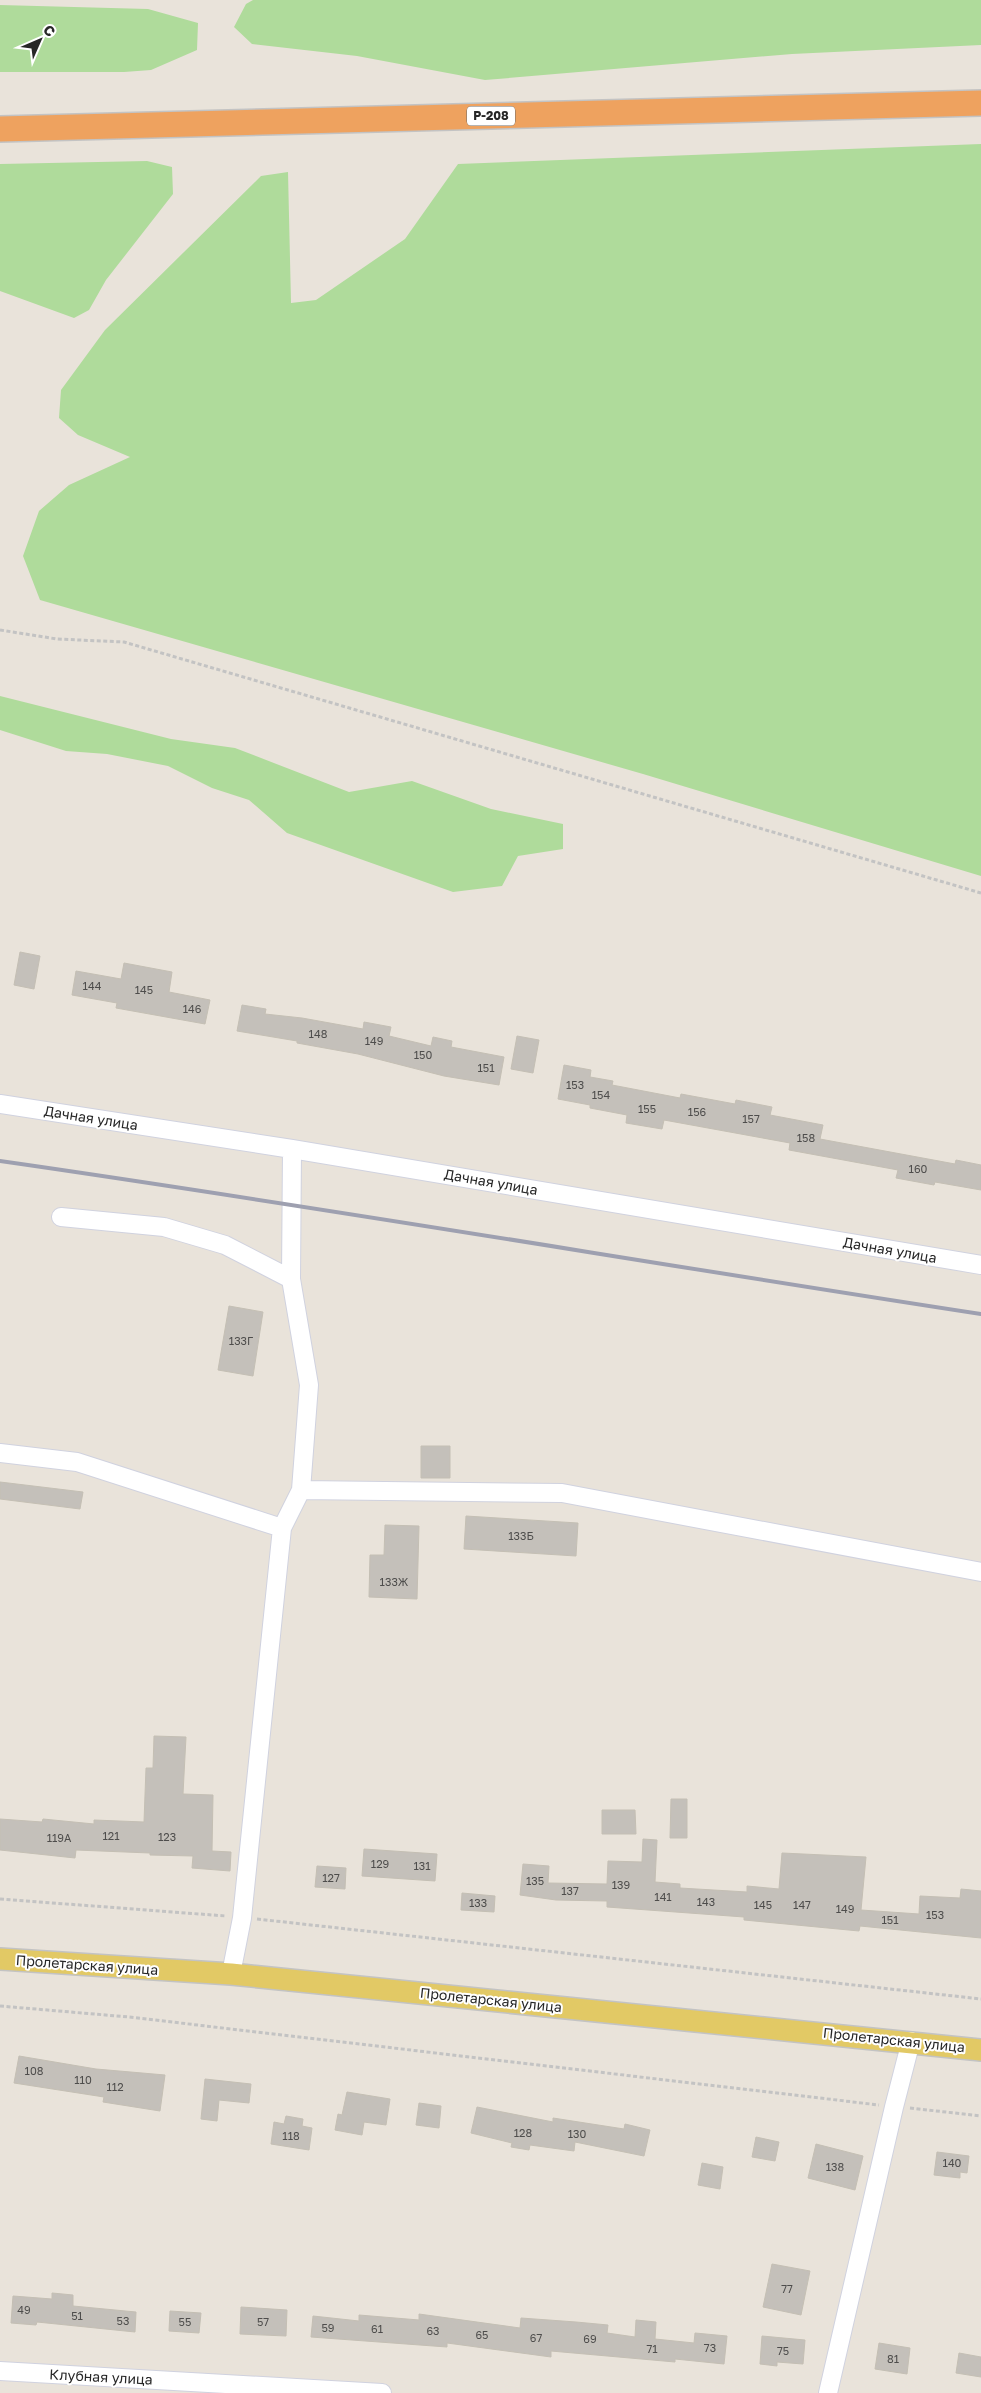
<svg xmlns="http://www.w3.org/2000/svg" width="981" height="2393" viewBox="0 0 981 2393" font-family="'Golos Text',sans-serif">
	<style>
		.green { fill: #afdb9b }
		.building { fill: #c4c0ba; stroke: #c4bfb4 }
		.lines { fill: none; stroke-linecap: round; stroke-linejoin: round }
		.minor-casing { stroke: #d0d2df; stroke-width: 20 }
		.major-casing { stroke: #c3c3c3; stroke-width: 24 }
		.highway-casing { stroke: #c3c3c3; stroke-width: 28 }
		.path { stroke: #c3c3c3; stroke-width: 3; stroke-dasharray: 4 2.5; stroke-linecap: butt }
		.minor { stroke: #fff; stroke-width: 18 }
		.major { stroke: #e2c965; stroke-width: 21 }
		.highway { stroke: #eea25f; stroke-width: 25 }
		.rail { stroke: #9ea0b0; stroke-width: 4 }
		.labels { text-anchor: middle; stroke-width: 4; stroke-linejoin: round; paint-order: stroke }
		.number-label { font-size: 11px; fill: #4e4d4c }
		.shield { fill: #fff; stroke: #686868; stroke-width: 1 }
		.shield-label { font-size: 12px; font-weight: bold; fill: #272727 }
		.street-label { font-size: 14px; fill: #272727; stroke: #fff }
	</style>
	<rect width="100%" height="100%" fill="#e9e3da"/>
	<path class="green" d="M253,0H981V45L792,54L485,80L357,56L252,44L234,27L246,4Z
		M0,5L148,9L198,23L197,50L151,70L124,72H0Z
		M981,144V876L643,774L40,600L23,556L39,511L69,485L130,457L78,435L59,418L61,390L105,330L261,176L288,172L291,303L316,300L405,239L458,164Z
		M147,161L172,167L173,194L106,280L89,310L74,318L0,291V164Z
		M0,696L171,739L235,748L349,792L412,781L491,809L563,824V849L518,856L502,886L453,892L287,833L249,800L212,788L168,766L107,754L66,751L0,730Z"/>
	<path class="building" d="M20,952L40,956L34,989L14,985Z
		M124,963L172,972L169,992L210,1000L205,1024L116,1008L117,1003L72,995L76,971L121,979Z
		M242,1005L266,1009L265,1014L302,1018L363,1029L364,1022L391,1027L389,1036L431,1046L433,1037L452,1041L451,1047L504,1057L499,1085L444,1076L358,1054L297,1043V1041L237,1031Z
		M517,1036L539,1040L533,1073L511,1069Z
		M564,1065L591,1070L590,1077L613,1081L612,1085L680,1098L681,1094L735,1104L736,1100L772,1107L770,1115L823,1125L820,1139L955,1164L956,1160L981,1165V1190L935,1182L934,1185L896,1178L898,1170L789,1150L790,1143L664,1120L662,1129L626,1123L627,1115L590,1108V1105L558,1099Z
		M229,1306L263,1312L253,1376L218,1370Z
		M421,1446H450V1478H421Z
		M0,1482L83,1492L80,1509L0,1499Z
		M466,1516L578,1523L576,1556L464,1549Z
		M385,1525L419,1526L417,1599L369,1597L370,1555H384Z
		M154,1736L186,1737L183,1794L213,1795L212,1851L231,1852L230,1871L192,1868L193,1856L150,1855V1853L76,1850L75,1858L0,1850V1819L42,1822L43,1819L94,1824V1820L144,1822L146,1768H153Z
		M671,1799H687V1838H670Z
		M602,1810H635L636,1834H602Z
		M643,1839L657,1840L655,1882L680,1884V1888L747,1892V1886L779,1889L782,1853L866,1857L861,1910L919,1914L920,1896L960,1898L961,1889L981,1891V1938L860,1926L859,1931L744,1920V1917L607,1907V1901L556,1900L520,1895L523,1864L549,1866L548,1883L607,1884L608,1861L642,1862Z
		M364,1849L437,1854L435,1881L362,1876Z
		M317,1866L346,1868L345,1889L315,1887Z
		M462,1893L495,1896L494,1912L461,1910Z
		M19,2056L96,2069L165,2075L160,2111L103,2102L104,2097L14,2083Z
		M205,2079L251,2084L249,2103L219,2100L217,2121L201,2119Z
		M347,2092L390,2099L386,2125L364,2122L362,2135L335,2130L338,2114L342,2115Z
		M419,2103L441,2106L439,2128L416,2125Z
		M477,2107L553,2122V2118L624,2129L625,2124L650,2130L644,2156L575,2142L574,2151L530,2145L529,2150L511,2147L512,2143L471,2133Z
		M286,2116L303,2119L302,2126L312,2128L309,2150L271,2144L274,2122L284,2124Z
		M756,2137L779,2142L775,2161L752,2157Z
		M816,2144L863,2156L855,2190L808,2178Z
		M937,2152L969,2156L967,2173L960,2172V2178L934,2175Z
		M702,2163L723,2167L720,2189L698,2185Z
		M772,2264L810,2271L801,2315L763,2307Z
		M52,2293L73,2295V2306L136,2312L135,2332L37,2322L36,2325L11,2323L13,2296L52,2299Z
		M241,2307L287,2310L286,2336L240,2334Z
		M170,2311L201,2313L199,2333L169,2331Z
		M419,2314L520,2328L521,2318L576,2322L608,2325L607,2333L635,2337L636,2320L656,2322L655,2339L694,2343L695,2333L727,2336L724,2364L675,2359V2362L551,2351V2357L447,2343V2347L311,2337L313,2316L359,2321V2315L419,2320Z
		M762,2336L805,2340L803,2364L777,2362V2366L760,2364Z
		M879,2343L910,2348L907,2374L875,2369Z
		M959,2353L981,2357V2377L956,2373Z"/>
	<g class="lines">
		<g class="minor-casing">
			<path id="minor" d="M0,1104L292,1149L981,1265
				M292,1149L291,1279L309,1385L301,1490
				M61,1217L164,1227L225,1245L291,1279
				M0,1453L77,1462L282,1528
				M231,1974L242,1918L282,1528L301,1490L562,1493L981,1572
				M0,2371L382,2393
				M828,2393L894,2107L911,2041"/>
		</g>
		<g class="major-casing">
			<path id="major" d="M0,1959L231,1974L981,2050"/>
		</g>
		<g class="highway-casing">
			<path id="highway" d="M0,129L981,103"/>
		</g>
		<path class="path" d="M0,630L57,639L124,642L981,893
			M0,1899L226,1916
			M257,1919L981,1999
			M0,2006L129,2017L879,2105
			M910,2108L981,2116"/>
		<use href="#minor" class="minor"/>
		<use href="#major" class="major"/>
		<use href="#highway" class="highway"/>
		<path class="rail" d="M0,1161C328,1208 654,1264 981,1314"/>
	</g>
	<g class="labels">
		<g class="number-label">
			<text x="92" y="990">144</text>
			<text x="144" y="994">145</text>
			<text x="192" y="1013">146</text>
			<text x="318" y="1038">148</text>
			<text x="374" y="1045">149</text>
			<text x="423" y="1059">150</text>
			<text x="486" y="1072">151</text>
			<text x="575" y="1089">153</text>
			<text x="601" y="1099">154</text>
			<text x="647" y="1113">155</text>
			<text x="697" y="1116">156</text>
			<text x="751" y="1123">157</text>
			<text x="806" y="1142">158</text>
			<text x="918" y="1173">160</text>
			<text x="241" y="1345">133Г</text>
			<text x="521" y="1540">133Б</text>
			<text x="394" y="1586">133Ж</text>
			<text x="111" y="1840">121</text>
			<text x="167" y="1841">123</text>
			<text x="59" y="1842">119А</text>
			<text x="380" y="1868">129</text>
			<text x="422" y="1870">131</text>
			<text x="331" y="1882">127</text>
			<text x="535" y="1885">135</text>
			<text x="621" y="1889">139</text>
			<text x="570" y="1895">137</text>
			<text x="663" y="1901">141</text>
			<text x="706" y="1906">143</text>
			<text x="478" y="1907">133</text>
			<text x="763" y="1909">145</text>
			<text x="802" y="1909">147</text>
			<text x="845" y="1913">149</text>
			<text x="935" y="1919">153</text>
			<text x="890" y="1924">151</text>
			<text x="34" y="2075">108</text>
			<text x="83" y="2084">110</text>
			<text x="115" y="2091">112</text>
			<text x="523" y="2137">128</text>
			<text x="577" y="2138">130</text>
			<text x="291" y="2140">118</text>
			<text x="952" y="2167">140</text>
			<text x="835" y="2171">138</text>
			<text x="787" y="2293">77</text>
			<text x="24" y="2314">49</text>
			<text x="77" y="2320">51</text>
			<text x="123" y="2325">53</text>
			<text x="185" y="2326">55</text>
			<text x="263" y="2326">57</text>
			<text x="328" y="2332">59</text>
			<text x="377" y="2333">61</text>
			<text x="433" y="2335">63</text>
			<text x="482" y="2339">65</text>
			<text x="536" y="2342">67</text>
			<text x="590" y="2343">69</text>
			<text x="710" y="2352">73</text>
			<text x="652" y="2353">71</text>
			<text x="783" y="2355">75</text>
			<text x="893" y="2363">81</text>
		</g>
		<rect class="shield" x="467" y="106.5" width="48" height="19" rx="4"/>
		<g class="shield-label">
			<text x="491" y="120">Р-208</text>
		</g>
		<g class="street-label">
			<text transform="translate(91 1118) rotate(9)" y="5">Дачная улица</text>
			<text transform="translate(491 1182) rotate(10)" y="5">Дачная улица</text>
			<text transform="translate(890 1250) rotate(10)" y="5">Дачная улица</text>
			<text transform="translate(87 1965) rotate(4)" y="5">Пролетарская улица</text>
			<text transform="translate(491 2000) rotate(6)" y="5">Пролетарская улица</text>
			<text transform="translate(894 2040) rotate(6)" y="5">Пролетарская улица</text>
			<text transform="translate(101 2377) rotate(3)" y="5">Клубная улица</text>
		</g>
	</g>
	<g transform="translate(40 40) rotate(45)" stroke="#ffffff" stroke-width="4" paint-order="stroke">
	<path d="M0-4L9 19L0 12L-9 19Z" fill="#272727"/>
	<text y="-8" font-size="14" font-weight="bold" text-anchor="middle" fill="#272727">С</text>
	</g>
</svg>
